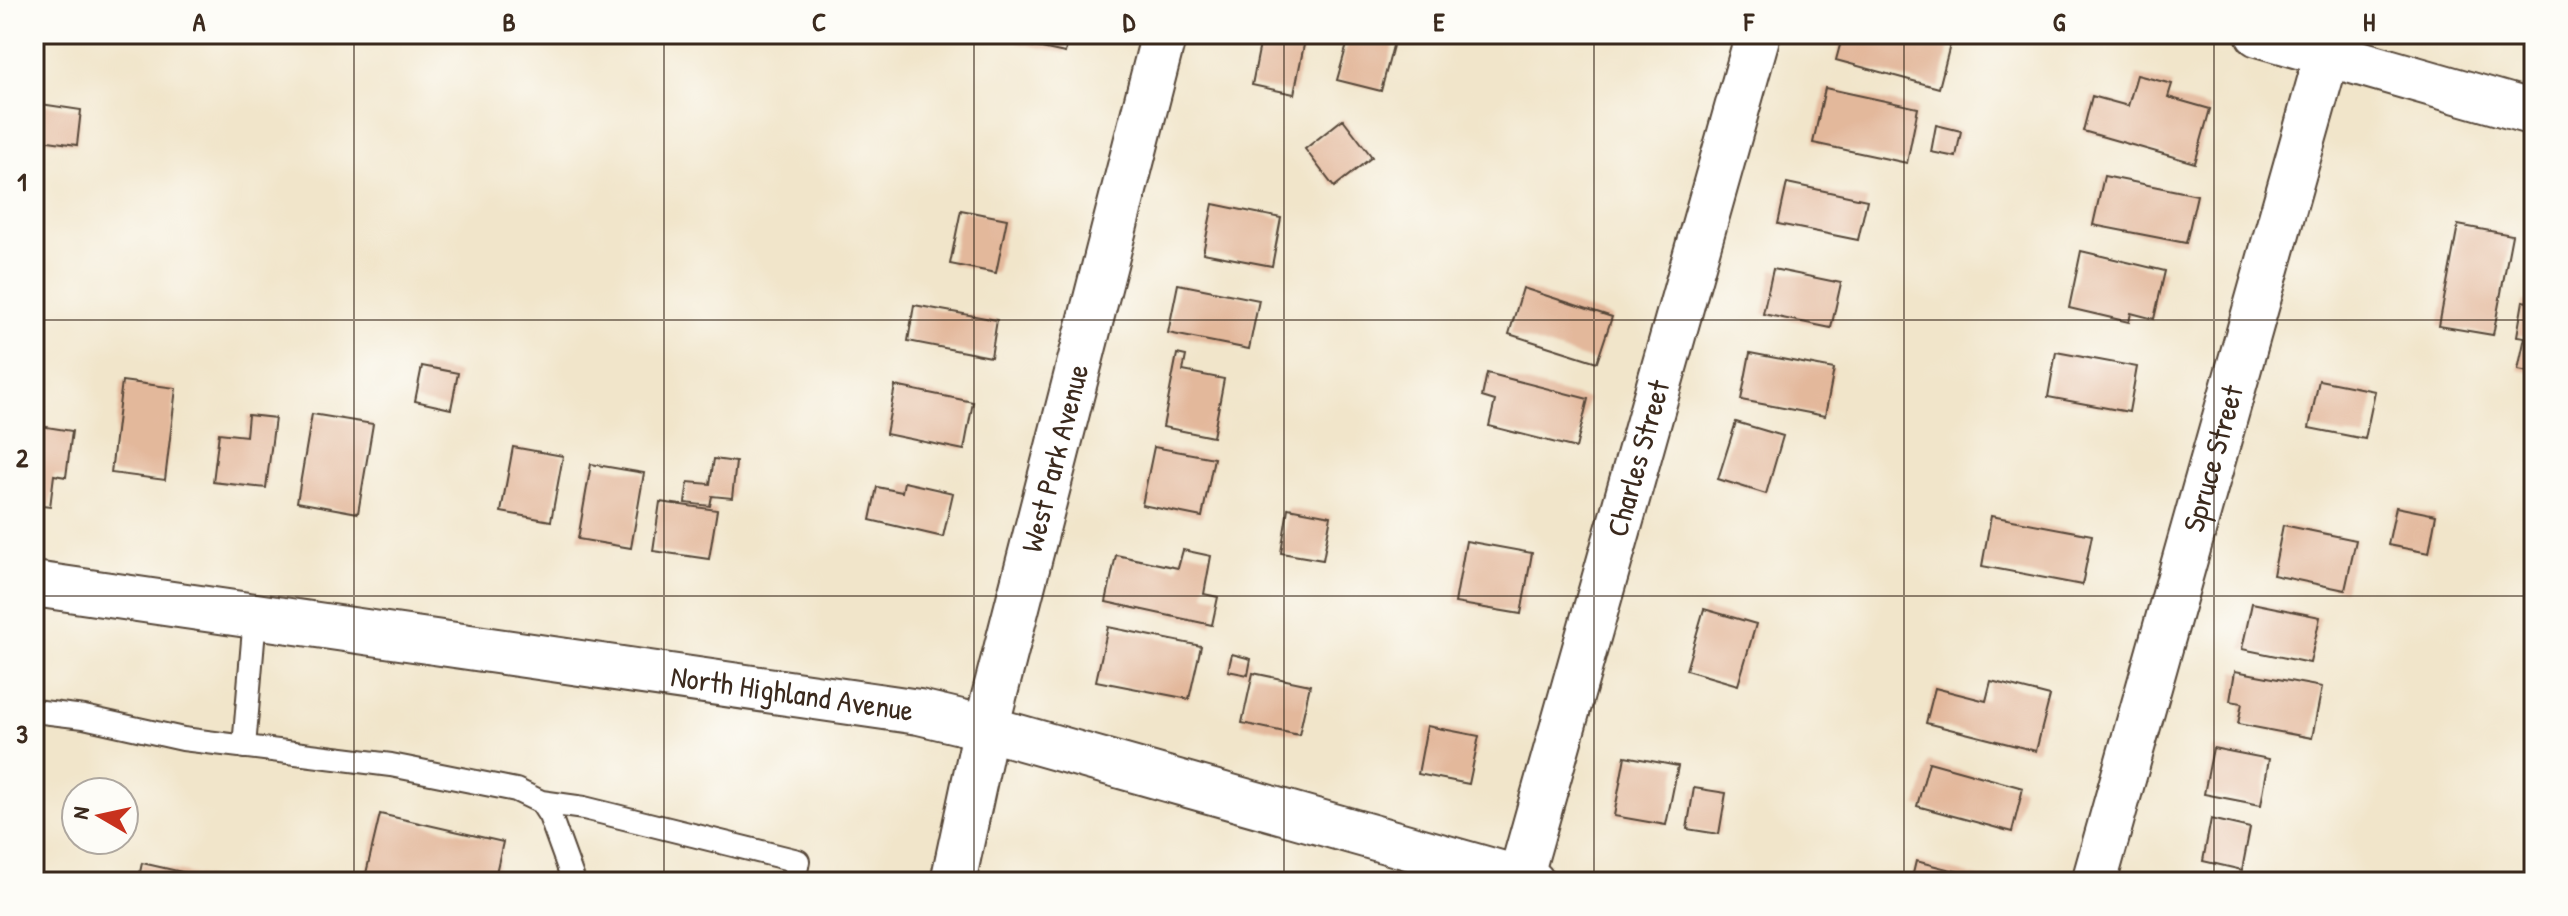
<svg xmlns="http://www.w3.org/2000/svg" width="2568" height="916" viewBox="0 0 2568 916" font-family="'Patrick Hand',sans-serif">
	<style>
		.building { fill: #e3b89b }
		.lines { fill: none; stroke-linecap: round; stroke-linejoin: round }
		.lane-casing { stroke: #564638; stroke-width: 26 }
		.street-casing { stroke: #564638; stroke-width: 48 }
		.secondary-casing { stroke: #564638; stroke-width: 48 }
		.lane { stroke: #fff; stroke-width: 22 }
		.street { stroke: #fff; stroke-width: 44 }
		.secondary { stroke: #fff; stroke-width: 44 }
		.grid { fill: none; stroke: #3b2a1e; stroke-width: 2; stroke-opacity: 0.55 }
		.labels { text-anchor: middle; stroke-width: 7; stroke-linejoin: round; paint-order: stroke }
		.street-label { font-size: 30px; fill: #3b2a1e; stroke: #fdfcf7 }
		.neatline { fill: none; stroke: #3b2a1e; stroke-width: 3 }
		.grid-label { font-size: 26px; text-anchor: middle; font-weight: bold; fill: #3b2a1e }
	</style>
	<rect width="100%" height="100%" fill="#fdfcf7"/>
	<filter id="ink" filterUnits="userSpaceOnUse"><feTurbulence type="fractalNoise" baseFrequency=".0125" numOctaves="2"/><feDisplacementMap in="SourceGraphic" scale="16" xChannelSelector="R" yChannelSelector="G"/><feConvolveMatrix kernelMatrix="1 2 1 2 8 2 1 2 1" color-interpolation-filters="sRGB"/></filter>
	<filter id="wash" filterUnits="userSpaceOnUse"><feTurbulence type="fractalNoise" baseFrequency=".006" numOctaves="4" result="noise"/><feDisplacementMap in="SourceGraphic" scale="32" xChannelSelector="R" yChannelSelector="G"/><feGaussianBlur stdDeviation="1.8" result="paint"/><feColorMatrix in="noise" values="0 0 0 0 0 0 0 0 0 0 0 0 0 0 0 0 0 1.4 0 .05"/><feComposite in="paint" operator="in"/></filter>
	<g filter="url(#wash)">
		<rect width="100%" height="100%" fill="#f1e5ca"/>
		<g id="blocks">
			<path class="building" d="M1020,34H1069L1065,53L1018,43Z
				M1262,34L1306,35L1294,94L1252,85Z
				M1350,34H1364L1394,42L1381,91L1337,80Z
				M1398,34H1426L1423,43Z
				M1843,34H1925L1951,41L1939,88L1836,60Z
				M2137,75L2172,84L2168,97L2210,109L2195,163L2083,131L2092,96L2128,106Z
				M1825,88L1918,108L1907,163L1813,143Z
				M34,103L81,110L77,145L34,139Z
				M1343,119L1372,157L1334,187L1305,149Z
				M1936,125L1961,131L1956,157L1931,152Z
				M2104,176L2197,195L2186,243L2093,225Z
				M1787,183L1867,200L1858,240L1778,224Z
				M1213,204L1281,218L1272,266L1203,253Z
				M961,210L1007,219L996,273L950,264Z
				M2458,225L2512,235L2493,335L2439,326Z
				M2081,251L2165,271L2154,319L2131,313L2129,322L2069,308Z
				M1773,269L1841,283L1831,328L1763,314Z
				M1178,284L1259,300L1249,349L1168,333Z
				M1523,288L1612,317L1597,362L1509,334Z
				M2523,301L2534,303V373L2518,370L2525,337L2517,336Z
				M914,305L997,320L991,357L908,341Z
				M2056,352L2137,367L2129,412L2048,397Z
				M1750,353L1834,369L1825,416L1741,400Z
				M1177,354L1186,356L1183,371L1224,379L1213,437L1163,427Z
				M422,366L458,373L451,409L415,401Z
				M1487,373L1588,399L1576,448L1489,426L1495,401L1482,397Z
				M2319,380L2375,391L2365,439L2309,428Z
				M122,381L176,388L165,480L111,473Z
				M895,386L973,402L964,450L886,434Z
				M312,414L373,424L358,513L297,502Z
				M248,415L275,418L266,488L213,482L219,433L246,436Z
				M1736,422L1783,436L1766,494L1718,479Z
				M34,425L72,431L66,477L54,475L50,507L34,505Z
				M513,447L563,456L551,521L501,512Z
				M1154,447L1214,458L1202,517L1142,505Z
				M714,459L736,462L732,498L712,496L710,506L685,503L688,482L710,484Z
				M591,464L644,473L631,548L578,539Z
				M904,482L953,493L943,537L870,520L877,487L902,492Z
				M660,502L717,510L709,559L653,551Z
				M2396,507L2436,515L2429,553L2388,545Z
				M1288,508L1331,516L1323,560L1281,553Z
				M1991,516L2092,535L2082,585L1982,566Z
				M2283,525L2356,540L2345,590L2273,575Z
				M1466,541L1532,553L1521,614L1455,603Z
				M1183,550L1211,556L1204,594L1218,597L1212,625L1106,602L1116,555L1178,568Z
				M2252,603L2320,617L2310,663L2242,649Z
				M1704,609L1756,624L1738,685L1686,670Z
				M1108,627L1201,646L1189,699L1096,681Z
				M1232,654L1251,659L1248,675L1228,671Z
				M2235,671L2322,687L2312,738L2238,724L2242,703L2230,701Z
				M1253,673L1310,685L1299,735L1242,723Z
				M1991,681L2050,696L2036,751L1926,723L1935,688L1986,701Z
				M1427,726L1479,736L1469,784L1418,774Z
				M2213,748L2269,759L2261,805L2204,794Z
				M1625,756L1678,766L1666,825L1614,816Z
				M1929,762L2023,788L2012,832L1917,806Z
				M1694,788L1726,793L1719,834L1687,829Z
				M380,814L503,842L494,882H364Z
				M2211,819L2250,828L2242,870L2203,861Z
				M1916,861L1994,881L1993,882H1911Z
				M142,863L222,881V882H138Z"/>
		</g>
	</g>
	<g filter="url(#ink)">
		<use href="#blocks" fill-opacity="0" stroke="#564638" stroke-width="2"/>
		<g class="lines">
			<g class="lane-casing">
				<path id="lane" d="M34,711L84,717L183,739L391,765L516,790L541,802L550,816L574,882
					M244,747L255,617
					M541,802L584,808L798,861L794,882"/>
			</g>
			<g class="street-casing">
				<g id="street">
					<path d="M2258,34L2534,113"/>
					<path id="s1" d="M953,882L986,728L1164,34"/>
					<path id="s2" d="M1519,882L1758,34"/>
					<path id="s3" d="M2094,882L2333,34"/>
				</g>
			</g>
			<g class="secondary-casing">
				<g id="secondary">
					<path id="s4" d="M34,584L919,712L986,728L1532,882"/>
				</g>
			</g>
			<use href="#lane" class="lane"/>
			<use href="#street" class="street"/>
			<use href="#secondary" class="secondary"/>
		</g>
	</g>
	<path class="grid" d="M354,34V882M664,34V882M974,34V882M1284,34V882M1594,34V882M1904,34V882M2214,34V882M34,320H2534M34,596H2534"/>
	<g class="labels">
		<g class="street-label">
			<text dy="10" stroke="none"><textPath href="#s1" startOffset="436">West Park Avenue</textPath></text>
			<text dy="10" stroke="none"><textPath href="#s2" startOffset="440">Charles Street</textPath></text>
			<text dy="10" stroke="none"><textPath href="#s3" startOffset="440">Spruce Street</textPath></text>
			<text dy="10" stroke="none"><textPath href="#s4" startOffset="766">North Highland Avenue</textPath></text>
		</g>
	</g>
	<rect width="2568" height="916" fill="none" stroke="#fdfcf7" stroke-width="88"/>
	<g transform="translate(100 816) rotate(279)"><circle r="38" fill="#fdfcf7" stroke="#afa8a0" stroke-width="2"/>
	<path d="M0-6L14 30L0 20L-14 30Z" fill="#c8321e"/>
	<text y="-12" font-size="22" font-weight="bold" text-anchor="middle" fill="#3b2a1e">N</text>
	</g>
	<rect x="44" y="44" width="2480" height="828" class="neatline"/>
	<g class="grid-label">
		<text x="199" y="31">A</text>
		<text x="509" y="31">B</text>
		<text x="819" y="31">C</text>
		<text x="1129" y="31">D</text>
		<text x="1439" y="31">E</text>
		<text x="1749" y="31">F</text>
		<text x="2059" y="31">G</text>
		<text x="2369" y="31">H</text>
		<text x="22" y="191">1</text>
		<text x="22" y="467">2</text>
		<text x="22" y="743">3</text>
	</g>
</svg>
